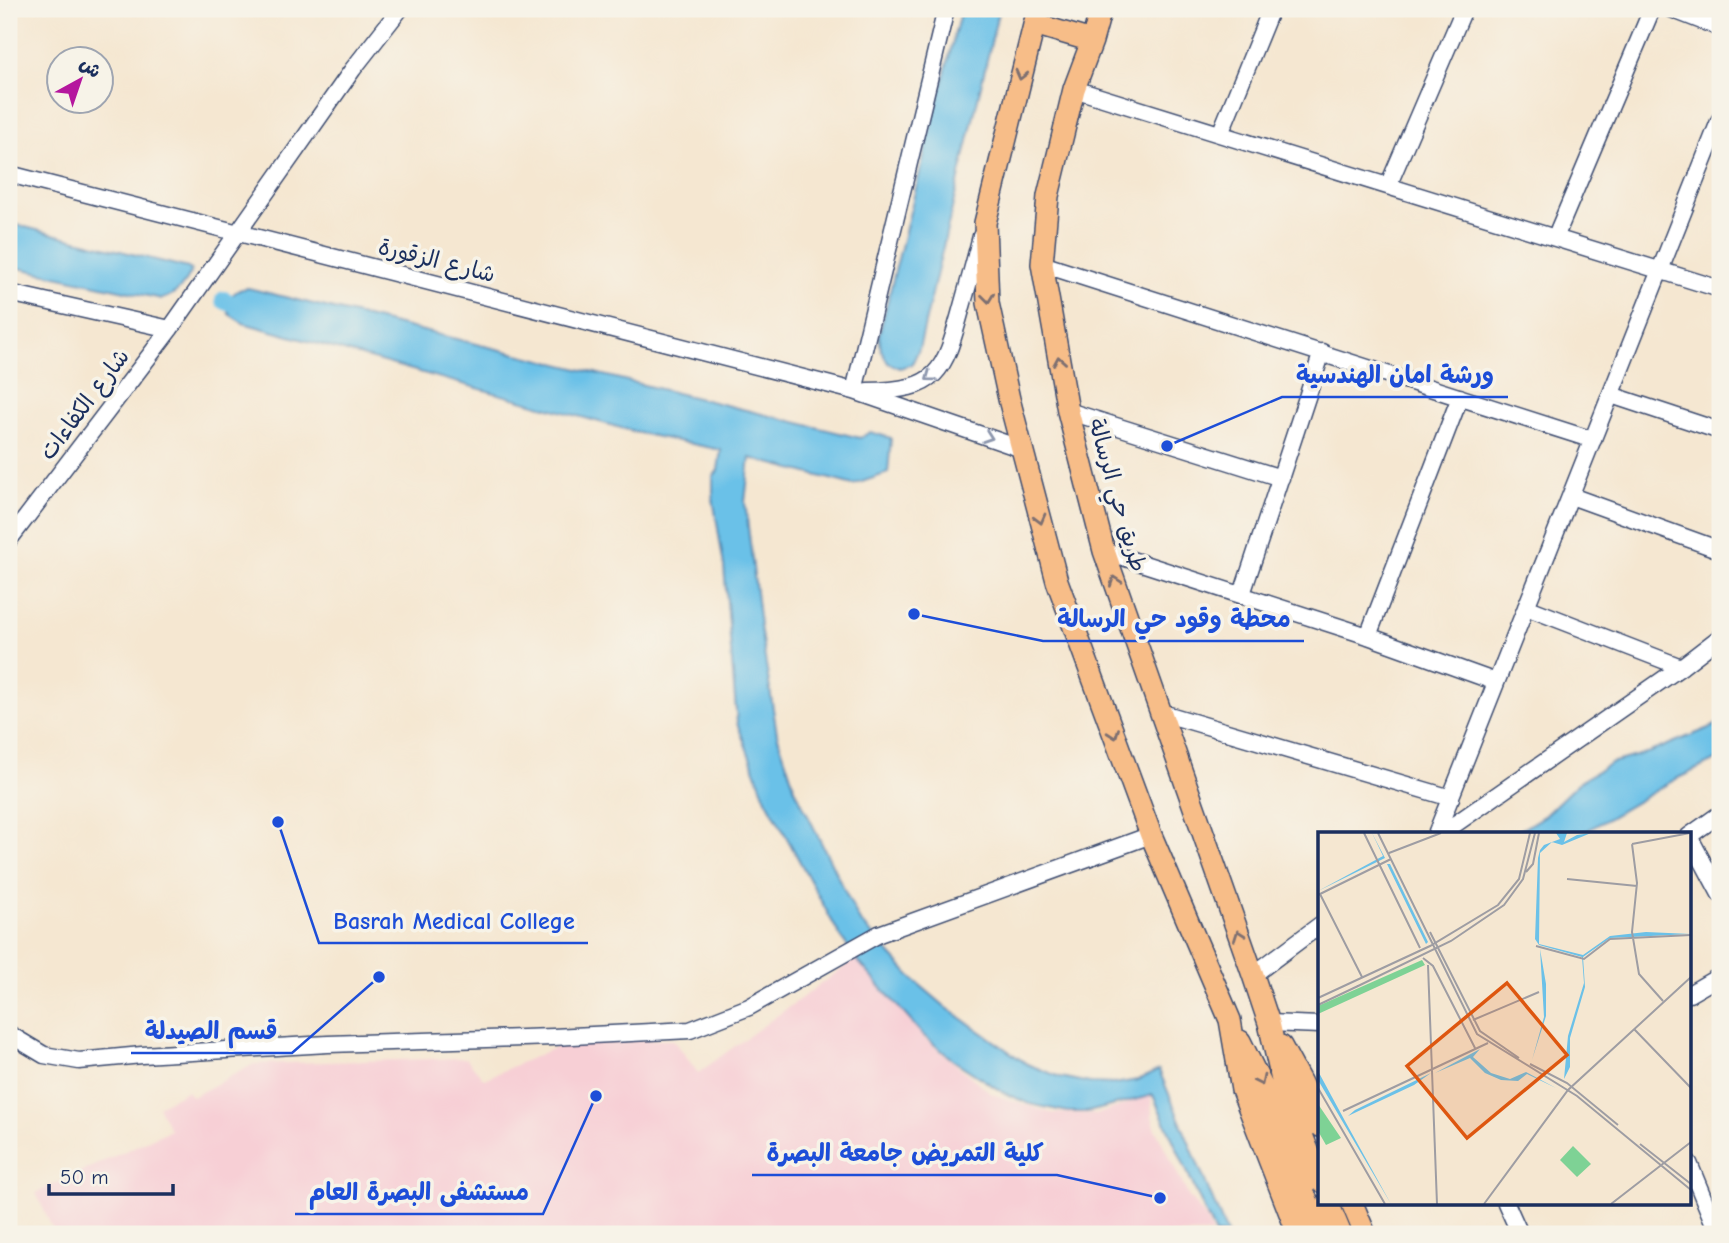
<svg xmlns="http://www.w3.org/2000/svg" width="1729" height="1243" viewBox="0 0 1729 1243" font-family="'Comic Neue','Playpen Sans Arabic',sans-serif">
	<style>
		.built { fill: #f7cfd5 }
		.water { fill: #6bc1e8; stroke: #4378a3; stroke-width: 2 }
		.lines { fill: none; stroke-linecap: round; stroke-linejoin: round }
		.canal { stroke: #6bc1e8; stroke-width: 18 }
		.minor-casing { stroke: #3c4b6f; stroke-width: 19 }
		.major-casing { stroke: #3c4b6f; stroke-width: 24 }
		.minor { stroke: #fff; stroke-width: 16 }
		.major { stroke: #f7bd88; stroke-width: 21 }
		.oneway { stroke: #7e6f71 }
		.oneway2 { stroke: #8d97ae }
		.labels { text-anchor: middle; stroke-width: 7; stroke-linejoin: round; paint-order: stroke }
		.street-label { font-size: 23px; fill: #1b2f5e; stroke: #f7f3e8 }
		.inset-road { fill: none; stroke: #9e9da3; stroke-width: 2 }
		.view { fill: #de5710; fill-opacity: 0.15; stroke: #de5710; stroke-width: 3.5 }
		.inset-edge { fill: none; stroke: #1b2f5e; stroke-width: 3.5 }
		.leader { fill: none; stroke: #1d4ed8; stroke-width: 2.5 }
		.callout-dot { fill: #1d4ed8; stroke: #f7f3e8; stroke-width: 2.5 }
		.callout-label { font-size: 24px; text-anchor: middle; font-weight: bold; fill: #1d4ed8; stroke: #f7f3e8; stroke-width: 7; stroke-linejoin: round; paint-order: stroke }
	</style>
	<rect width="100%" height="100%" fill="#f7f3e8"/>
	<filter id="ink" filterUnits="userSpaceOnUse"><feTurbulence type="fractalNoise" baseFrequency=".0143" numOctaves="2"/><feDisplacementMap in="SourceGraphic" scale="14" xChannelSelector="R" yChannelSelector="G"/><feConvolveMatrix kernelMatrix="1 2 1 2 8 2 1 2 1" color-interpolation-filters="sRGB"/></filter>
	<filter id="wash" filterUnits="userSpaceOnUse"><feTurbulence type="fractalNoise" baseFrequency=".00686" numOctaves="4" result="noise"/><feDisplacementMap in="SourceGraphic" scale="28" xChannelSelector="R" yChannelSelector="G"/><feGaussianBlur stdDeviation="1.57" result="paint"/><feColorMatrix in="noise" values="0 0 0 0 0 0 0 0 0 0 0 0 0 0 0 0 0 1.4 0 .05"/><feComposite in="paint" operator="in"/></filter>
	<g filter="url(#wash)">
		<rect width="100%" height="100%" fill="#f5e7d1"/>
		<path class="built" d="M855,959L925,1039L992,1094L1051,1113L1098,1114L1151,1095L1152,1116L1156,1130L1189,1197L1206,1218L1212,1234H55L36,1193L170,1130L158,1106L187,1091L192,1097L254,1064L466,1058L484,1079L568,1042L587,1039L674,1040L698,1073Z"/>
		<path class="water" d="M961,9H999L919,349L912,364L900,368L888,363L881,350L879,335Z
			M9,223L188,268L191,270C188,283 176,295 162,299L9,266Z
			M248,288L860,438L870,432L891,438L888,473L853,485L750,458L745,502L761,633L777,734L795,789L859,920L914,980L947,1008L1027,1064L1060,1077L1090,1083L1114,1084L1138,1080L1159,1070L1227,1234H1215L1153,1095L1088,1112H1068L1030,1104L1004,1093L953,1060L923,1035L857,960L839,934L766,799L737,723L724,566L713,498V477L718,470L721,450L639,433L243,323L229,314L227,307C230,295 236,289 248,288Z
			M1720,722V758L1676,779L1583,833H1516L1545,815L1579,782L1611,763L1650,752L1712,727Z"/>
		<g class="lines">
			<path class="canal" d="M224,300L228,302"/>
		</g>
	</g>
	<g filter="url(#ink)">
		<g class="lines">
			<g class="minor-casing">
				<path id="minor" d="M1671,9L1720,28
					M1074,89L1720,289
					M1220,134L1271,9
					M9,174L854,391L1022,449
					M1388,186L1464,9
					M1555,238L1652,9
					M1042,264L1593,440
					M9,293L170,329
					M854,391L946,9
					M867,391C938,391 944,372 961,310C968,285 975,260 981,236
					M1611,395L1720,431
					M1068,411L1281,478
					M1571,496L1720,550
					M9,540L170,329L353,69L400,9
					M1104,551L1368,636L1496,682
					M1242,594L1322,352
					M1526,607L1681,667
					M1368,636L1460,397
					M1159,712L1451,798
					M1436,834L1720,119
					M1441,834L1681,667L1720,637
					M1689,836L1720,894
					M1689,836L1720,814
					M1253,975L1320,925
					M1689,994L1720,976
					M1269,1023L1320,1025
					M9,1034L44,1055L79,1061L142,1055L328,1044L553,1037L690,1030L749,1007L879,934L1151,835
					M1689,1163L1718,1234
					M1506,1203L1520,1234"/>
			</g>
			<g class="major-casing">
				<path id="major" d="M1038,9L985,223L988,303L1009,399L1057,581L1151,835L1230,1020L1242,1090L1298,1234
					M1101,9L1092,41L1074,89L1048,196L1042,264L1068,411L1104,551L1253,975L1269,1023L1284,1089L1320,1181
					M1034,24L1092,41
					M1240,1041L1265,1092L1320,1234
					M1281,1046L1301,1083L1320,1126
					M1328,1203L1341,1234
					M1352,1203L1365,1234"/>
			</g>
			<use href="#minor" class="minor"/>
			<use href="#major" class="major"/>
		</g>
		<defs><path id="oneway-chevron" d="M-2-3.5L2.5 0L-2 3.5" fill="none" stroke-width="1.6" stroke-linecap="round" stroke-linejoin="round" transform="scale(1.75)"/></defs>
		<g class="oneway">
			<use href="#oneway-chevron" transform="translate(1021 75) rotate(104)"/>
			<use href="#oneway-chevron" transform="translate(988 298) rotate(83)"/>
			<use href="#oneway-chevron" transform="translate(1059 361) rotate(-100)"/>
			<use href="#oneway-chevron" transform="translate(1040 519) rotate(75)"/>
			<use href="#oneway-chevron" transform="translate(1115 581) rotate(-109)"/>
			<use href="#oneway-chevron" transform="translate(1114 734) rotate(70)"/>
			<use href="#oneway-chevron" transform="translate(1239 935) rotate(-110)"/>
			<use href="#oneway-chevron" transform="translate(1260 1081) rotate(64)"/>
		</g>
		<g class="oneway2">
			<use href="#oneway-chevron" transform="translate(930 377) rotate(144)"/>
			<use href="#oneway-chevron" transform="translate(988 437) rotate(19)"/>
		</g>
	</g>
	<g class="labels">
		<g class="street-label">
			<text transform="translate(437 260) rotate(14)" y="8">شارع الزقورة</text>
			<text transform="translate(84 404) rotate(-53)" y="8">شارع الكفاءات</text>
			<text transform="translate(1118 495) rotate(74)" y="8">طريق حي الرسالة</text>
		</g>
	</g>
	<g transform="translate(1318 832)">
		<rect width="373" height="373" fill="#f5e7d1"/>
		<path d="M104,128L107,133L0,182V174ZM0,272L23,306L8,313L0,299ZM255,314L273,332L259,345L242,328Z" fill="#7ed295"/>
		<path d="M54,1L67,26L0,59L65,24ZM238,1H249L246,10L259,3L273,1L244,13L234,10L222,21L221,112L265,123L292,104L328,100L373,102L292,106L265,125L267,155L252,206V235L246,247L250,204L266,151L264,125L221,113L217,107L220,26L222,18L226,13L242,7ZM69,32H72L110,110L108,112ZM222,117L228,152V184L214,228L226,185ZM162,217L155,225L173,241L192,247L208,240L238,256L209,242L200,249L183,248L167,241L152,226L117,241ZM0,239L27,289L73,372L0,248ZM113,241L96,253L30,284L37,278Z" fill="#6bc1e8"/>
		<path class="inset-road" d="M46,1L102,116M60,1L159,202L259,264L373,358M314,12L319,51L314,100L321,142L345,169M314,12L372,1M71,21L123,1M208,40L215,32L221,1M249,47L319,54M2,62L44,145M0,63L73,27M112,100L162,199L201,226M218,114L266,127L292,107L373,103M105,126L115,134L157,216M110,133L119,372M38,155L133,109L186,73L205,47L217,1M0,166L112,114L180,73L201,47L212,1M0,173L40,154M155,188L221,160M316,197L373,256M212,232L249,251L300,293M0,256L67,372M25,279L170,211M322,312L373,352M166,372L250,258L373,145M293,372L373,310"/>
		<path class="view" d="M189,151L249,223L149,306L89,234Z"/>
		<rect width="373" height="373" class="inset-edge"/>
	</g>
	<path class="leader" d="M1167 446L1282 397H1508M914 614L1043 641H1304M278 822L319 943H588M379 977L292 1053H131M1160 1198L1057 1175H752M596 1096L543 1214H295"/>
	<g class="callout-dot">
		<circle cx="1167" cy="446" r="7"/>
		<circle cx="914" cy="614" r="7"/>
		<circle cx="278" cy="822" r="7"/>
		<circle cx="379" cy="977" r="7"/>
		<circle cx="1160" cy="1198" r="7"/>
		<circle cx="596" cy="1096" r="7"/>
	</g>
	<g class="callout-label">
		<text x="1395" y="383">ورشة امان الهندسية</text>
		<text x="1174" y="627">محطة وقود حي الرسالة</text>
		<text x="454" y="929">Basrah Medical College</text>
		<text x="211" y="1039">قسم الصيدلة</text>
		<text x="905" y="1161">كلية التمريض جامعة البصرة</text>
		<text x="419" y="1200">مستشفى البصرة العام</text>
	</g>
	<rect width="1729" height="1243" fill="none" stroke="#f7f3e8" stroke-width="35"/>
	<g transform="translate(80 80) rotate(40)"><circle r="33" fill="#f7f3e8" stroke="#9fa5b1" stroke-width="2"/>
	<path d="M0-5L12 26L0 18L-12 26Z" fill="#b5179e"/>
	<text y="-10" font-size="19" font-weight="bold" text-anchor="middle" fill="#1b2f5e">ش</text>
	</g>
	<path d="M49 1184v10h124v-10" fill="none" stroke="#1b2f5e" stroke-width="3.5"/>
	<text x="60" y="1184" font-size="21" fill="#1b2f5e" stroke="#f7f3e8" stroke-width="5" paint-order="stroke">50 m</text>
</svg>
